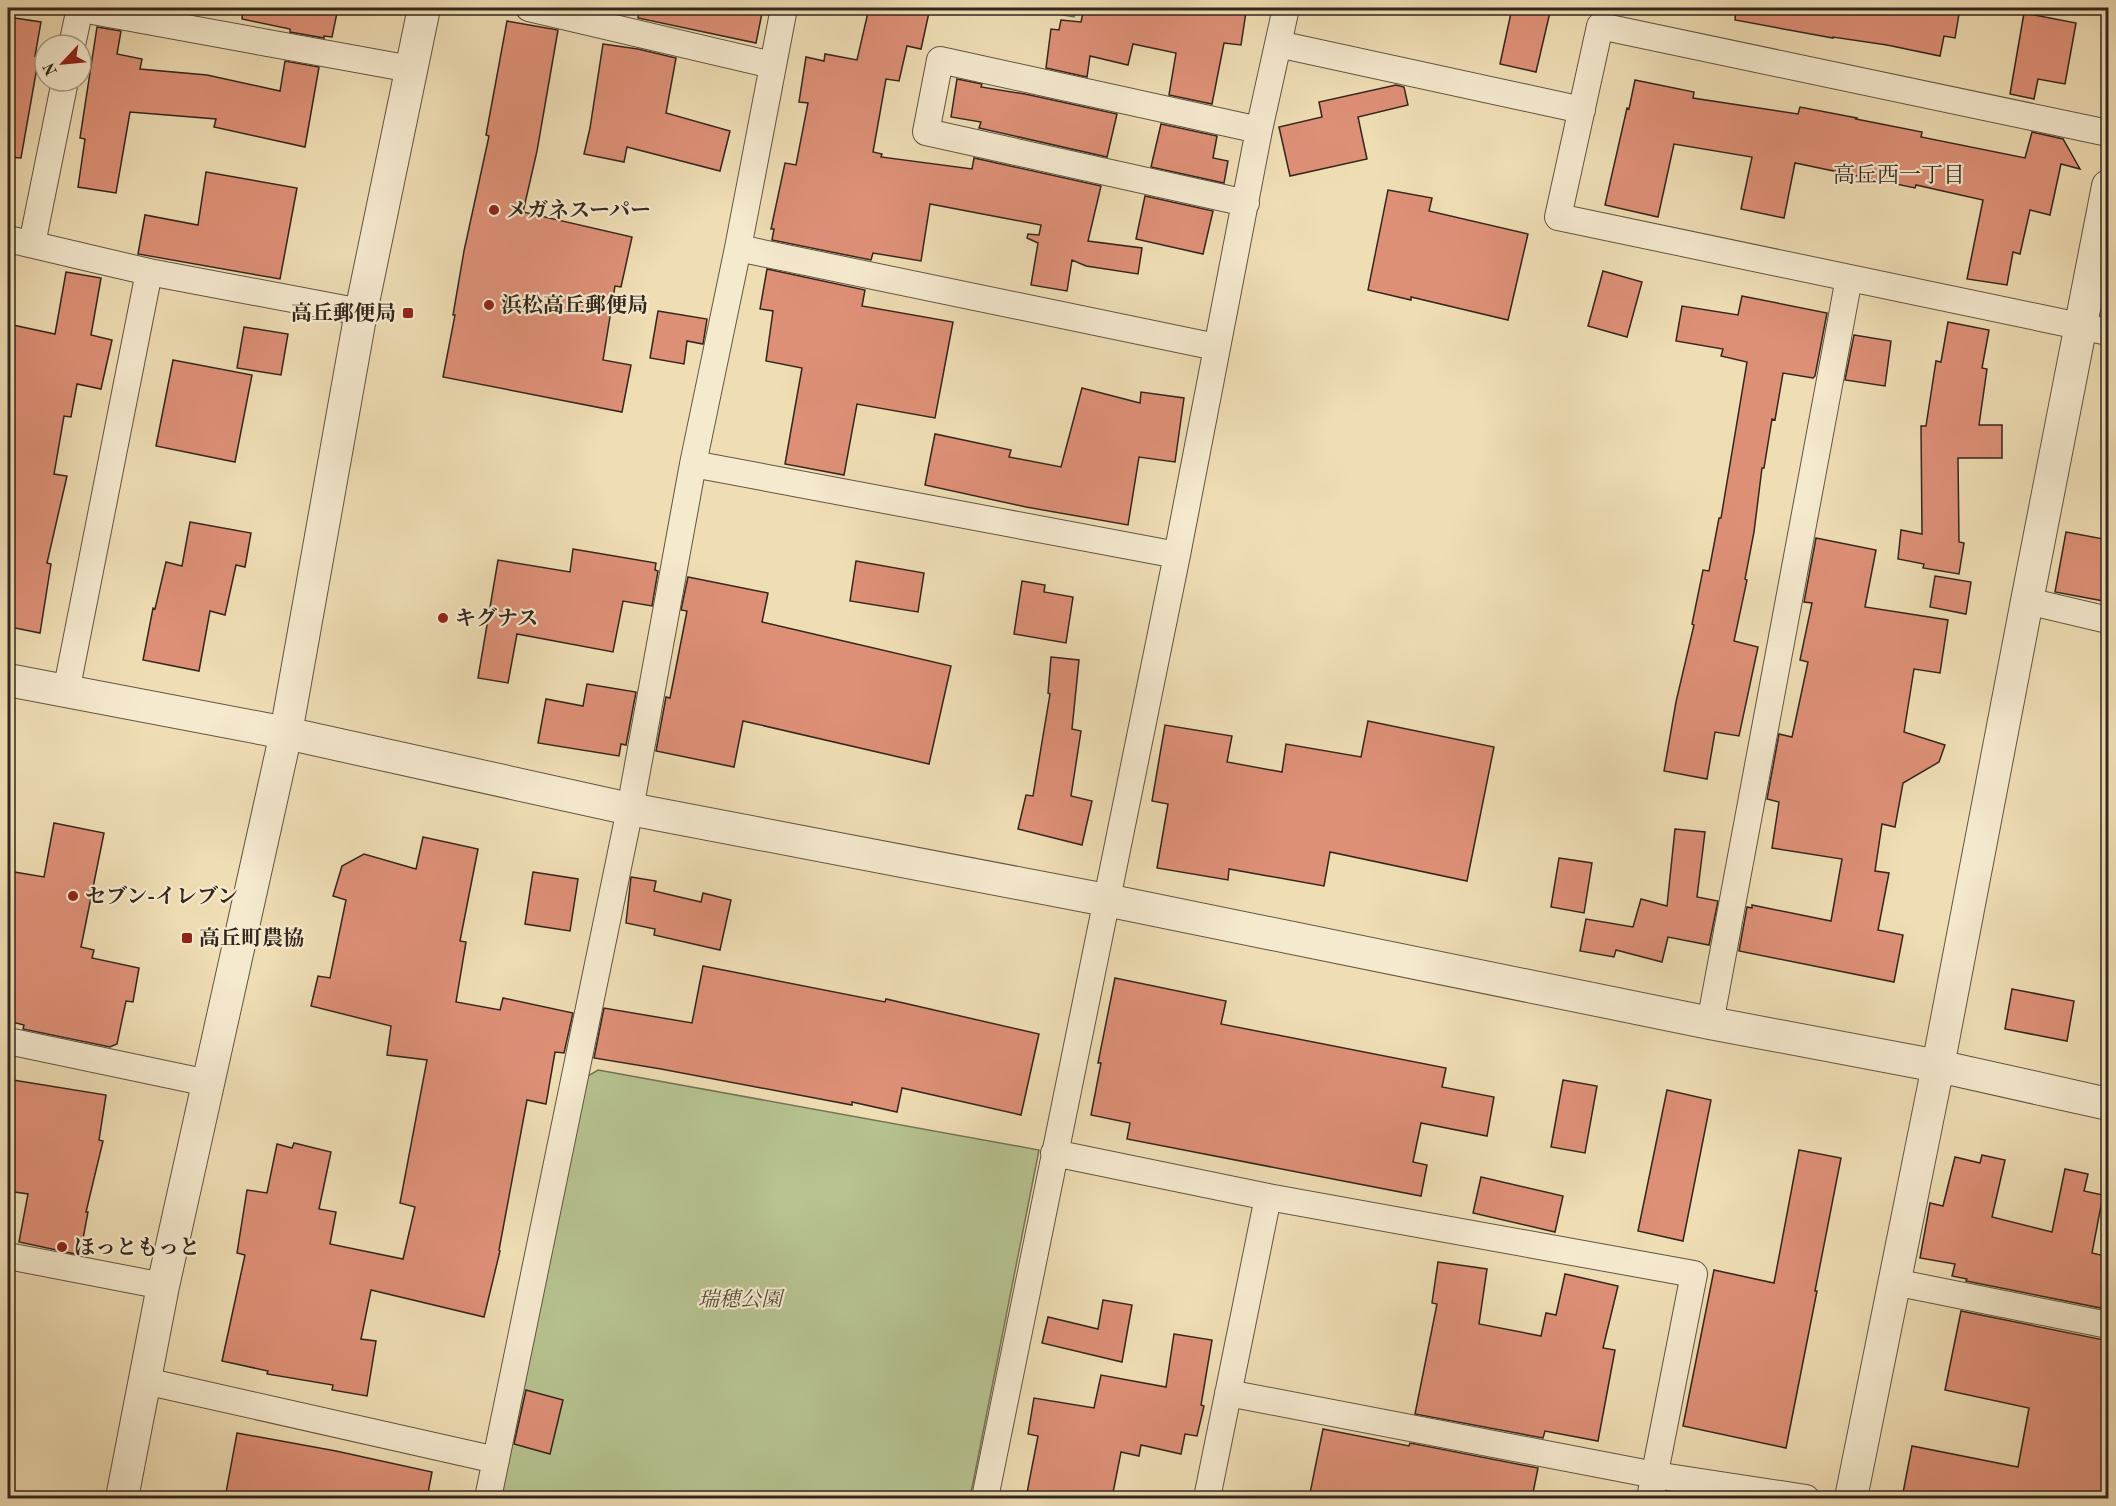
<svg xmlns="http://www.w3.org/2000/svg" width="2116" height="1506" viewBox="0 0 2116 1506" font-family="'Old Standard TT','Noto Serif JP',serif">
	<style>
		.green { fill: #b6c28f; stroke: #747456; stroke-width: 1.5 }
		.building { fill: #de9077; stroke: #33261c; stroke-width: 1.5 }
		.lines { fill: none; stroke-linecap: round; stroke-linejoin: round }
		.minor-casing { stroke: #625442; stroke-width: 28 }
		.tertiary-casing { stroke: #625442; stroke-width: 34 }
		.minor { stroke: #f5e9ce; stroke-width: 26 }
		.tertiary { stroke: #f5e9ce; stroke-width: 32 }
		.poi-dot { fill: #8f2418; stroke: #f5e9ce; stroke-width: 2 }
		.labels { text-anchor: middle; stroke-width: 4.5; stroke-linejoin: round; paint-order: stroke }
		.poi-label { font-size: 21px; font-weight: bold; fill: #33261c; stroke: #f5e9ce; text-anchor: start }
		.park-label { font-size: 21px; font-style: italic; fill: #544d39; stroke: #f5e9ce }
		.neighbourhood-label { font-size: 22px; fill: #33261c; stroke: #f5e9ce }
	</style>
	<rect width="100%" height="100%" fill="#efddb4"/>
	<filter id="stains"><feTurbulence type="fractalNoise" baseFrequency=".00333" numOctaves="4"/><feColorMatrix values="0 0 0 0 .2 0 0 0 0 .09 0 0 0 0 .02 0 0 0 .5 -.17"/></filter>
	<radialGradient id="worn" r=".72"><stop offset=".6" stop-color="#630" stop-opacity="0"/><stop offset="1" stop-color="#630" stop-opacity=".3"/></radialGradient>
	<path class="green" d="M1024,8H1076L1074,17Z
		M598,1070L1039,1150L970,1498H497L581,1080Z"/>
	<path class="building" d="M243,8H338L332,37L324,36V38L290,32V29L242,19Z
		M639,8H763L756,43L638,18Z
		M869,8H930L921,49L907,46L899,81L886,79L873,152L882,154L881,157L972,169L974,158L1101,186L1088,241L1142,248L1138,274L1086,266L1072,260L1067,291L1031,285L1038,243L1027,238L1028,234L1039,235L1041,225L930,204L921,261L873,253L871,260L772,240L774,229H771L785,163L796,165L808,103L799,102L806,57L824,61L825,54L857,60Z
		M1084,8H1216L1246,12L1241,45L1224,43L1212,104L1169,95L1176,53L1133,44L1128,65L1090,56L1087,77L1046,68L1051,29L1059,30L1061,20L1081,22Z
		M1512,8H1551L1536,72L1500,64Z
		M1736,8H1960L1955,38L1944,36L1940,56L1887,45L1833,37V38L1735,20Z
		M2024,13L2076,23L2065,84L2038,79L2034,99L2010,94Z
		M8,17L41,22L35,56H39L21,158L8,157Z
		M507,21L558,30L537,151L523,212L632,237L621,287L615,286L603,360L631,365L622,412L443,377L455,315H453L464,251L489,136L486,135Z
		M97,27L121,31L117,54L142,59L140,69L207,75L280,91L285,61L319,67L305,147L214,127L216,119L130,112L116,193L78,187L85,139L80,138Z
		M603,44L638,49L676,58L666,113L730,131L720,171L627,147L624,162L584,154L590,128Z
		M957,79L982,84L981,87L1025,94L1117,114L1107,157L979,128L981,122L951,117Z
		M1635,80L1694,92L1693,98L1798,114L1800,107L1857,118L1856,119L1922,132L1921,137L2025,158L2032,132L2063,139L2080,169L2061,164L2050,215L2030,210L2020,254L2013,252L2007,285L1967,279L1983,200L1916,185L1915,188L1795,163L1784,218L1741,209L1752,157L1674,144L1658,217L1605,205L1627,108L1629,109Z
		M1396,85L1404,87L1408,105L1358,117L1367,159L1290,176L1279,127L1322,117L1319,102Z
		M1161,124L1217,136L1213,158L1228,161L1224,183L1151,167Z
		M206,172L297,188L280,279L138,254L145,215L198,225Z
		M1388,190L1432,198L1429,211L1528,234L1508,320L1411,297V300L1368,290Z
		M1145,196L1213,211L1203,254L1136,239Z
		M767,269L865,290L862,306L953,322L935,418L857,404L844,475L785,464L802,368L766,361L773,311L760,309Z
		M1603,271L1642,282L1627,337L1588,326Z
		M66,272L101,278L91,335L112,340L101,389L77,384L71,417L64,416L54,474L67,476L47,563L51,564L40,633L10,627L14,608L8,607V595L14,557L8,556V324L55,334Z
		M1742,296L1827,313L1815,376L1813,378L1783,373L1775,420L1772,419L1764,468H1762L1754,532L1745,579L1747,580L1734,641L1758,647L1739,736L1715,732L1707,779L1664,771L1676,702L1694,625L1692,624L1703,570L1709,571L1719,518H1721L1747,362L1721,356L1723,349L1676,341L1682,306L1738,315Z
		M658,311L707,319L703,344L687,341L684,364L650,358Z
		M1948,322L1989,330L1982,368L1987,369L1979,425H2002V458H1958L1959,542L1964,543L1959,574L1923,568L1924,564L1898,559L1901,530L1922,534L1921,426H1926L1936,361L1941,362Z
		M244,327L288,334L281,375L237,368Z
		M1854,335L1891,341L1885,386L1845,380Z
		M173,360L252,375L235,462L156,446Z
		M1082,388L1140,403L1141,392L1184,398L1175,462L1139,457L1128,525L1026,507L925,485L935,434L1011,450L1009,457L1061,467Z
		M190,522L251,533L245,567L236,565L225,615L210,611L199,671L143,660L153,608L155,609L166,562L182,566Z
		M2066,532L2109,540V602L2055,592Z
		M1816,538L1876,550L1865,607L1948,620L1940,673L1914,669L1904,732L1945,745L1939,762L1903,783L1895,827L1882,824L1875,871L1889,873L1878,930L1903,935L1894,982L1739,951L1747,907L1752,908V905L1831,921L1842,859L1772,848L1779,802L1767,799L1779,734L1792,737L1808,662L1800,660L1812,603L1804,602Z
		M573,549L656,563L655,570L658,571L652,606L623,601L613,652L517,634L508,683L478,678L498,560L570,572Z
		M856,561L924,573L918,612L850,601Z
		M1935,576L1971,582L1966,614L1930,607Z
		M688,577L768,593L762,622L951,666L929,764L743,721L734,767L656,751L666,697L670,698L687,611L681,610Z
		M1022,581L1045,585L1044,592L1073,597L1066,643L1014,634Z
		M1051,657L1079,660L1072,729L1081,731L1071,796L1092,801L1082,845L1018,829L1026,795L1033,796L1050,694L1048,693Z
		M587,684L636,692L626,745L621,744L619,756L538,743L546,699L583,706Z
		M1368,721L1494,747L1467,881L1330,852L1324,886L1229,869L1228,880L1157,868L1168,804L1152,801L1165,725L1232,736L1227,762L1282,772L1286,744L1361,757Z
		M54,823L104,833L81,947L94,950L92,958L139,968L133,1002L126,1001L117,1044L110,1047L23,1029L24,1025L8,1021V871L44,877Z
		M1675,829L1705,832L1697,897L1718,901L1709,945L1668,937L1662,962L1616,950L1614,957L1580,951L1586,919L1633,927L1641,899L1667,906Z
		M423,837L478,849L460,941L466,942L456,1002L500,1010L503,998L573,1013L564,1053L555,1052L546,1104L527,1100L499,1250L500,1251L484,1317L371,1290L361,1339L376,1341L367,1396L332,1390L333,1385L267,1374L268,1371L222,1361L245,1255L237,1253L247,1190L267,1193L277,1144L292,1148L294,1143L331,1152L319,1209L336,1212L330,1244L403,1259L415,1207L400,1203L427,1060L387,1055L391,1026L311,1006L318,976L330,978L346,900L333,896L342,866L364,854L416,869Z
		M1559,858L1592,863L1584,913L1551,907Z
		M533,872L578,879L570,931L525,924Z
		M631,877L656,881L654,891L701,902L703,893L731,900L720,950L654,935L655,929L626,923Z
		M703,966L885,1002L886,999L1039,1034L1021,1115L902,1088L897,1112L852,1102V1105L661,1069L594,1058L604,1008L692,1023Z
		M1115,978L1226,1001L1221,1024L1446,1068L1442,1087L1494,1097L1487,1136L1421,1123L1413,1162L1427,1165L1421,1196L1127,1139L1130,1123L1091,1115L1101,1063H1098Z
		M2012,989L2074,1001L2067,1041L2005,1029Z
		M13,1080L106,1095L99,1140L103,1141L86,1212H88L80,1255L19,1242L28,1194L8,1191V1109Z
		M1563,1080L1597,1086L1585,1153L1551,1147Z
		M1667,1090L1711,1100L1683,1241L1638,1231Z
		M1799,1150L1841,1158L1815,1291H1817L1786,1448L1683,1426L1714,1270L1774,1283Z
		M1982,1155L2005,1160L1992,1217L2052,1232L2065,1169L2088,1174L2084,1191L2103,1195L2092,1253L2109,1257V1276L2101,1308L1966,1281L1967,1279L1952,1276L1955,1264L1920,1258L1930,1203L1943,1206L1955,1157L1980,1163Z
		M1481,1177L1563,1196L1555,1232L1473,1213Z
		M1438,1262L1487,1269L1479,1324L1541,1336L1546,1313L1556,1315L1565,1274L1618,1286L1603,1348L1615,1350L1598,1441L1545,1431L1543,1438L1415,1414L1437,1304L1432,1303Z
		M1103,1300L1132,1305L1122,1362L1042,1343L1048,1317L1098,1329Z
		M1961,1311L2109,1341V1498H1902L1912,1446L2018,1467L2029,1408L1945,1390Z
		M1174,1334L1212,1340L1201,1405L1204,1406L1197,1436L1185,1434L1181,1454L1141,1445L1139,1456L1121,1452L1112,1498H1026L1038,1436L1028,1434L1034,1398L1094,1408L1101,1375L1166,1387Z
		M526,1390L563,1400L550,1454L514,1444Z
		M1323,1429L1409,1446L1410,1443L1538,1468L1532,1498H1309Z
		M237,1433L336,1451L432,1472L427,1498H225Z"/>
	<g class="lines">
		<g class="minor-casing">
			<path id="minor" d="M76,8L411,69
				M529,8L772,65
				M1278,44L1582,110
				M72,45L80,8
				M2108,133L1600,26L1558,217L2108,332
				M1246,203L926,132L940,60L1259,130
				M8,239L149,272L361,312
				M32,244L65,81
				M738,248L1216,347
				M693,464L1177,555
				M2027,601L2108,620
				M66,692L149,272
				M1710,1023L1849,278
				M8,1041L208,1083
				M1054,1153L1268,1197
				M8,1256L163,1286
				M1894,1282L2108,1325
				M145,1381L496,1460
				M1228,1393L1655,1475L1806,1498
				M488,1498L630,809L693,464L738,248L784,8
				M985,1498L1177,555L1259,130L1286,8
				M1207,1498L1268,1197L1694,1274L1650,1498"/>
		</g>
		<g class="tertiary-casing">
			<path id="tertiary" d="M8,680L286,733L630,809L1106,900L1710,1023L1938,1066L2108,1104
				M122,1498L163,1286L286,733L361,312L424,8
				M1851,1498L1938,1066L2027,601L2108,186"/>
		</g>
		<use href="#minor" class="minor"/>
		<use href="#tertiary" class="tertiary"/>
	</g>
	<g class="poi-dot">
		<circle cx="494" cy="210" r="6"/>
		<circle cx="489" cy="305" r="6"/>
		<rect x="402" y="307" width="12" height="12" rx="3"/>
		<circle cx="443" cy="618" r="6"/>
		<circle cx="73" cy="896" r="6"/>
		<rect x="181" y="932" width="12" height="12" rx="3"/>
		<circle cx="62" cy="1247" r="6"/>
	</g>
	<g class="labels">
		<g class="poi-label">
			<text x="506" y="217">メガネスーパー</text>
			<text x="501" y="312">浜松高丘郵便局</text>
			<text x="396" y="320" text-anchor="end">高丘郵便局</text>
			<text x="455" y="625">キグナス</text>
			<text x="85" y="903">セブン-イレブン</text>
			<text x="199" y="945">高丘町農協</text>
			<text x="74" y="1254">ほっともっと</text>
		</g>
		<g class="park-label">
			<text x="740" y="1306">瑞穂公園</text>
		</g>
		<g class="neighbourhood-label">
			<text x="1899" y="182">高丘西一丁目</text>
		</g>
	</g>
	<rect width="2116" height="1506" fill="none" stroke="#efddb4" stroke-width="30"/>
	<rect x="9" y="9" width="2098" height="1488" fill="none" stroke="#33261c" stroke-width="3"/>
	<rect x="15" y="15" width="2086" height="1476" fill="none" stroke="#33261c" stroke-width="1.5"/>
	<g transform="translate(63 63) rotate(244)"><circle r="28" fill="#f5e9ce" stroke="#a79b87" stroke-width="1.5"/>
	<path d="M0-4.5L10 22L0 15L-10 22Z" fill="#8f2418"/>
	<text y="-9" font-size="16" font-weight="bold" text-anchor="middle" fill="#33261c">N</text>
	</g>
	<rect width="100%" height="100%" filter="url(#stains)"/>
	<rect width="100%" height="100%" fill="url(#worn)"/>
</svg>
